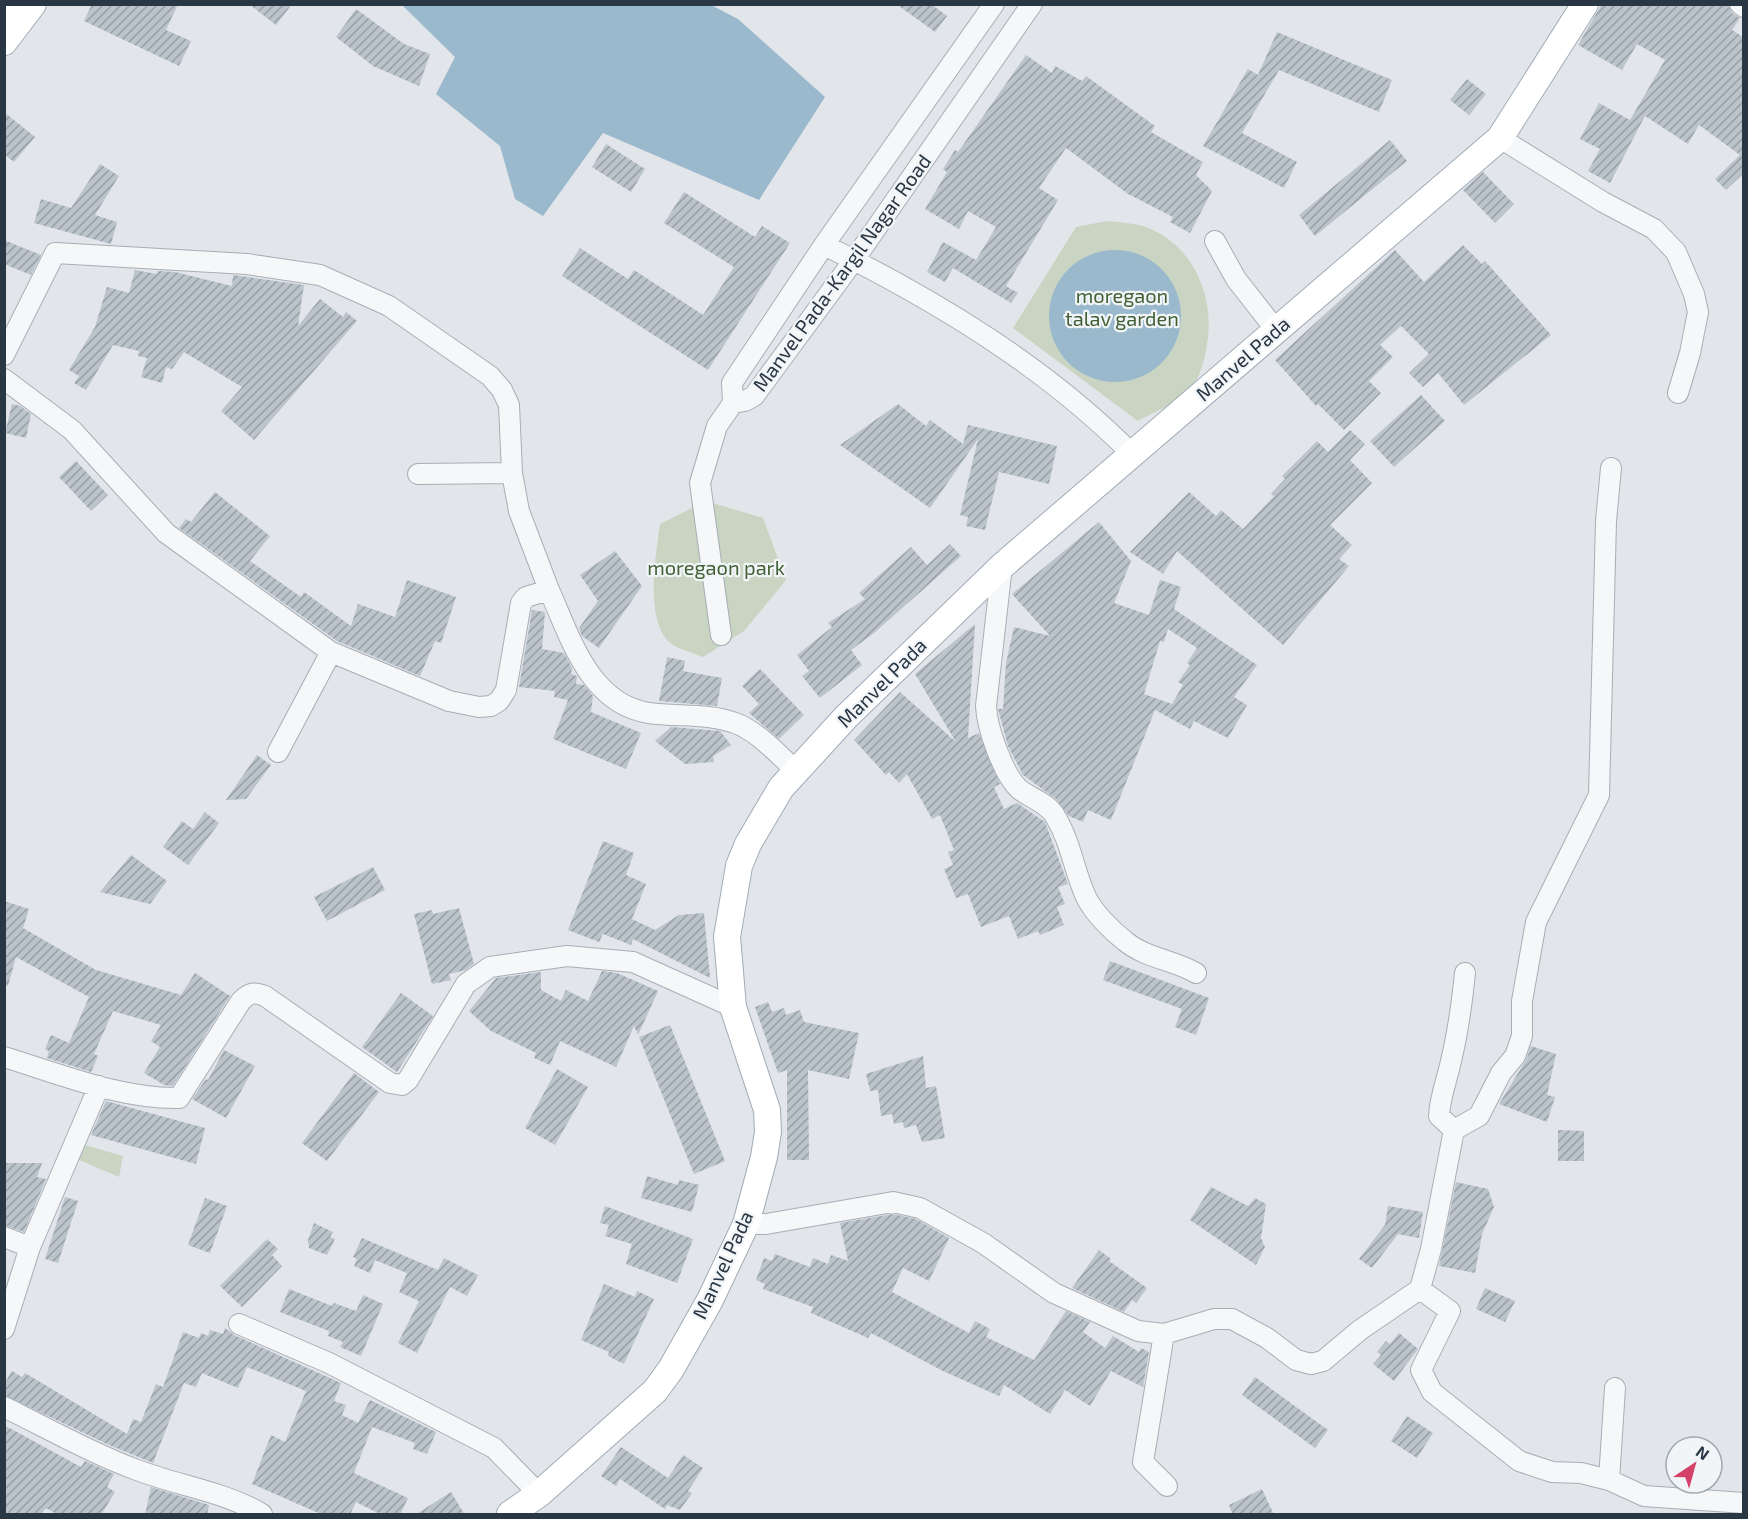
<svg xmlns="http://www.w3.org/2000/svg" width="1748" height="1519" viewBox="0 0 1748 1519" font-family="'Exo 2',sans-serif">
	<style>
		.park { fill: #c9d5c2 }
		.water { fill: #9bb9cc }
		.building { fill: url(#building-hatch); fill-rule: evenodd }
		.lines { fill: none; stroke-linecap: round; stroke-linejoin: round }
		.minor-casing { stroke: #a7aeb5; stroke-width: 22 }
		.major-casing { stroke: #a0acb7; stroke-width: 28 }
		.minor { stroke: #f5f7f9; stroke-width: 20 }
		.major { stroke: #fff; stroke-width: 26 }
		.labels { text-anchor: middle; stroke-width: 4.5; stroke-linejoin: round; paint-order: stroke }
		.street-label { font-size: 20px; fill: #293643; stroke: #f1f5f8 }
		.park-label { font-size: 20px; fill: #426035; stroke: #f1f5f8 }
	</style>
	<defs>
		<pattern id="building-hatch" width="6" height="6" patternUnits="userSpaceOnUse" patternTransform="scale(1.5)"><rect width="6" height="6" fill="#bbc3cb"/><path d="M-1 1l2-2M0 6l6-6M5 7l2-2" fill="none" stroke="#989fa6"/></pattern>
	</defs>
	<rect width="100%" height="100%" fill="#e2e6eb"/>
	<path class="park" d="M1107,221C1118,222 1129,223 1139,225C1191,239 1216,295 1207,344C1205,359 1200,379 1189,391C1179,402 1152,413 1138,421L1013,328L1076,227Z
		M706,501L763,518L786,580L744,631L703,657C694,653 682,650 673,645C643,625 656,554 660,524Z
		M85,1145L123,1156L119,1177L79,1160Z"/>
	<path class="water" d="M402,5H711L738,19L825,97L759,200L603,133L543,216L515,199L500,146L436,94L455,57Z
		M1049 316a66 66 0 1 1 132 0a66 66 0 1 1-132 0Z"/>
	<path class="building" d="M92,4H178L166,30L191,41L179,66L84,21Z
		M249,4H292L276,25Z
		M896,4H931L947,16L935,32Z
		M1602,4H1728L1732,13L1740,18L1732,30L1743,37V174L1726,190L1715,179L1740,155L1699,125L1688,144L1645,116L1610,183L1588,171L1600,149L1580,139L1599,103L1630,120L1665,60L1637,44L1622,70L1578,45Z
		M356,9L404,44L430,54L419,86L373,66L336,37Z
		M1277,32L1392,80L1379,112L1279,70L1242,133L1297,162L1284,188L1203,146L1248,69L1258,75Z
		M1026,55L1052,73L1055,66L1082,81L1086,76L1155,126L1151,132L1203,162L1196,175L1212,191L1190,233L1170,222L1173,217L1128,194L1066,148L1039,188L1058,200L1006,286L1018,293L1011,303L953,268L945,282L927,272L943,242L976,260L996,227L968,211L959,229L925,209L947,172L943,169L955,150L958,152Z
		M1467,79L1486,94L1469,115L1450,100Z
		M4,112L35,137L14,162L4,154Z
		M1390,140L1407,161L1315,236L1299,215Z
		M606,144L645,169L631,192L592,167Z
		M100,164L119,176L95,215L117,222L111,244L34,223L41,199L71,208Z
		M1483,172L1514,204L1495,223L1463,190Z
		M684,192L755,237L762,226L790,243L708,370L562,276L580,248L628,279L634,270L703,315L734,267L664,223Z
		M4,240L41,255L31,275L4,264Z
		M1463,245L1482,264L1485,261L1551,335L1464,405L1438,373L1423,387L1409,373L1429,354L1401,326L1380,345L1393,357L1369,381L1381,393L1344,430L1318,404L1316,406L1275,360L1395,250L1424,282Z
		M135,270L157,274L158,271L175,272L232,286L233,275L304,285L298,326L320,299L343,317L346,312L357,321L254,440L221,411L242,387L184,352L172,369L166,367L162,383L141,377L147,358L138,356L139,351L113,345L86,390L74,383L79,376L69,370L95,327L107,287L129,293Z
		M1421,395L1445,421L1394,467L1370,441Z
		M12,404L20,406L31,414L26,438L5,433Z
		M898,404L926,426L930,420L963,444L968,425L1057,446L1049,484L999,472L985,530L966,526L968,517L960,515L978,439L930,508L840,445Z
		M1350,430L1365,444L1350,460L1372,483L1330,525L1352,545L1339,559L1349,566L1283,645L1177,551L1163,574L1130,552L1189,492L1216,516L1221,510L1243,529L1274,496L1271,494L1285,479L1282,476L1317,441L1328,452Z
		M76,461L108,495L91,511L59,477Z
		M215,492L270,536L250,561L301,597L304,592L351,626L358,604L395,617L407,580L456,597L441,643L435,641L420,676L337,641L179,528L186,519L191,522Z
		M1099,522L1131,561L1114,603L1149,615L1160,580L1181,587L1174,609L1257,665L1234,697L1247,705L1228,738L1194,721L1190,729L1155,710L1111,820L1088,810L1083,822L1069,816L1056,799L1023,775L1008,746L998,709H1003L1006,663L1014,627L1050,636L1012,594ZM1168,629L1197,648L1187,663L1190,665L1178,682L1183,685L1172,704L1144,694L1160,641L1164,642Z
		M950,544L961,556L874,633L851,650L862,665L820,698L802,676L809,671L797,655L832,627L828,623L865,599L859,593L911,547L927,565Z
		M615,551L642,586L599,648L582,636L579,628L598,601L580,575Z
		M532,610L545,612L542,649L564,653L572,668L571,674L577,676L576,684L584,685L593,696L591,712L641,733L626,769L553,739L568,700L554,697L555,691L519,687Z
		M975,624L968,738L979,733L1000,784L994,787L1004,809L1017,803L1045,822L1068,884L1058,887L1065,904L1057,907L1064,925L1040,935L1038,931L1018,939L1009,916L981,927L968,894L956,898L944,869L953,865L948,852L954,850L940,815L932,819L907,774L899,783L889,772L886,775L854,740L900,692L956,742L915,674Z
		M667,657L685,661L683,671L722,678L717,706L659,701Z
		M760,669L804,715L779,739L749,713L759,704L742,686Z
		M671,727L720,731L731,745L713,756L714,762L685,764L655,741Z
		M257,755L271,765L246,799L226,800Z
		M205,812L219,823L188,865L163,847L182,821L193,829Z
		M603,841L634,853L626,875L646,884L632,919L655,930L679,915L704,913L710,978L633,939L631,945L603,934L599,942L568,930Z
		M131,855L167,881L150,904L100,892Z
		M373,867L385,890L327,921L314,897Z
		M4,901L29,909L23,928L96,970L181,995L195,973L230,996L173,1086L164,1085L144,1073L160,1047L151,1041L161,1025L113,1011L94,1054L98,1056L91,1072L47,1058L49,1051L45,1049L51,1035L69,1043L89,997L16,957L8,986L4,985Z
		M459,908L474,964L466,970L449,974L451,980L432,984L414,914L432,910L433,914Z
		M1110,961L1209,998L1196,1035L1175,1027L1182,1009L1103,980Z
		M602,971L617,973L658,991L638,1035L634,1026L616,1067L560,1041L550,1065L534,1058L536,1053L491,1031L469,1011L496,978L541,972V990L561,1001L566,990L588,1001Z
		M401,993L433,1016L397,1072L362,1047Z
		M768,1002L772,1012L784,1008L786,1015L800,1010L804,1022L859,1033L849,1079L808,1070L809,1160H787V1070L778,1073L755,1007Z
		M670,1025L725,1161L694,1174L639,1037Z
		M1531,1046L1556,1054L1547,1095L1555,1097L1547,1122L1499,1104L1526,1060Z
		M224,1050L255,1066L226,1118L192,1099L206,1079L208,1080Z
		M923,1056L926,1088L936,1086L945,1138L922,1142L916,1125L904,1128L903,1122L894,1124L892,1114L881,1116L878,1090L870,1091L866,1074Z
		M557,1069L588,1087L555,1145L525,1128Z
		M354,1073L379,1092L327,1161L302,1143Z
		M106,1101L205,1128L196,1164L91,1135Z
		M1558,1130L1584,1131V1161H1558Z
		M4,1163H42L37,1177L46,1179L24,1232L4,1225Z
		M647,1176L678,1185L679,1180L699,1185L692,1212L641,1198Z
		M1456,1182L1488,1189L1494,1207L1482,1234L1475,1273L1439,1266Z
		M1211,1187L1248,1206L1255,1198L1266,1204L1261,1238L1265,1247L1256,1265L1190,1220Z
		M65,1197L78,1201L58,1263L45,1259Z
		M205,1198L227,1206L210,1253L188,1245Z
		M605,1206L693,1239L677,1283L626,1264L632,1244L605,1236L609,1225L600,1223Z
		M1388,1206L1423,1212L1419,1238L1398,1234L1372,1268L1359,1259L1385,1225Z
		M893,1214L916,1219L949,1238L929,1281L903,1268L892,1292L969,1333L975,1321L990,1329L986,1337L1034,1360L1066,1311L1090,1322L1083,1332L1105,1348L1113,1336L1139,1352L1141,1348L1149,1352L1143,1387L1111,1371L1090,1406L1065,1390L1050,1414L1004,1385L999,1396L943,1371L871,1333L868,1338L811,1313L813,1307L763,1289L765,1284L756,1280L764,1258L772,1261L775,1254L810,1267L813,1258L828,1264L831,1255L848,1261L840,1223Z
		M314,1223L333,1232L330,1237L335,1239L327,1255L309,1248L308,1240Z
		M362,1238L438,1270L444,1258L478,1275L467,1296L450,1287L417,1353L398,1343L419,1301L399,1292L407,1273L375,1260L370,1273L354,1266L357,1259L353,1257Z
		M267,1239L278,1249L272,1255L282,1266L242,1307L220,1286Z
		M1099,1250L1111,1259L1109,1261L1147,1288L1136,1303L1132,1300L1124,1312L1072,1288Z
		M604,1284L635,1297L637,1291L654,1299L624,1364L608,1356L609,1352L581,1340Z
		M1485,1288L1515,1301L1505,1322L1476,1309Z
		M289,1289L332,1306L334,1303L356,1311L363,1295L383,1304L361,1356L340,1347L343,1342L328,1336L329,1331L280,1312Z
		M225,1328L234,1335L341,1383L334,1401L346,1405L342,1415L358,1423L370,1400L436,1432L427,1454L413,1449L415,1443L372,1427L354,1473L408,1498L400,1515H382L356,1502L350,1515H323L252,1484L271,1435L285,1442L306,1391L247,1367L238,1388L202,1373L196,1387L184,1383L153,1463L109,1445L4,1395V1384L12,1371L22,1377L25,1373L127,1434L133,1419L141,1422L156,1384L163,1387L183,1332L199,1338L201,1333L208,1336L210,1330L223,1334Z
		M1399,1333L1418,1349L1394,1381L1373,1364L1381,1355L1377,1352L1386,1341L1390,1344Z
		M1255,1377L1328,1430L1315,1448L1242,1395Z
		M1407,1416L1433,1433L1417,1458L1391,1441Z
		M4,1425L81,1467L85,1461L114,1474L107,1487L115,1492L101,1515H58L48,1509H45L41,1515H11L4,1511Z
		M621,1447L668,1478L683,1455L703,1468L688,1491L692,1493L680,1510L667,1505L665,1509L620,1479L616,1486L601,1476Z
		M151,1487L209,1505L207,1515H145Z
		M1262,1489L1274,1515H1233L1229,1505Z
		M451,1492L465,1515H415Z"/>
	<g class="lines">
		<g class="minor-casing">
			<path id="minor" d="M994,4L824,245L732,383L733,403L745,401L754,396L854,260L1032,4
				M1740,4L1744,7
				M1500,138L1603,202L1654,229L1676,252L1694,294L1698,312L1690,353L1678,393
				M1215,241L1236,279L1276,330
				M824,245C935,300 1045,366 1132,454
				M4,355L55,253L247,264L320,275L389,306L490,376L502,390L509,405L512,473L519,511L549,590
				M4,379L72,430L166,533L331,652L449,701L479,707L491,706L499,701L506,690L521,603L526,597L549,590C570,636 589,704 649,713C677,717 708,713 735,723C758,731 779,756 797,771
				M418,474L512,473
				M1002,566L986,706C987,728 1003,774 1019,789C1030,798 1048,803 1055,816C1071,842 1074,871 1086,897C1093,912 1112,931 1125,941C1145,958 1174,960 1196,973
				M721,635L700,483L717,426L733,403
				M278,752L331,652
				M4,1057C60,1074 120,1099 179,1098L241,1001C250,992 254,992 265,996L390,1083L402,1085L408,1080L466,984L490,967L567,956L633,962L733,1007
				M1454,1130L1479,1116L1501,1073L1515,1056L1522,1036V1001L1536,922L1599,795L1606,521L1611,468
				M746,1224H766L893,1202L920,1208L983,1243L1054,1293L1138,1331L1164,1334L1214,1319H1232L1267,1338L1296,1360L1311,1364L1323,1361L1360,1330L1420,1289L1431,1249L1454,1130L1439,1116C1440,1096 1447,1080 1451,1061C1458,1032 1462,1003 1465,973
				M4,1237L30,1247
				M1420,1289L1450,1311L1421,1370L1432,1392L1519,1461L1552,1472L1581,1473L1609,1480L1644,1496L1744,1503
				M239,1324L329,1363L494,1448L539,1494
				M4,1329L30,1247L99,1086
				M1164,1334L1143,1462L1167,1486
				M4,1407C47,1428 93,1454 137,1470C179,1486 223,1491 262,1514
				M1609,1480L1615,1388"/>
		</g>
		<g class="major-casing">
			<path id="major" d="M4,8L7,4
				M4,42L33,4
				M510,1514L539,1494L655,1391L671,1369L710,1300L746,1224L764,1157L768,1132L767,1110L733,1007L727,937L739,866L748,844L781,788L846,717L1002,566L1500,138L1585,4"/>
		</g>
		<use href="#minor" class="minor"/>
		<use href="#major" class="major"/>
	</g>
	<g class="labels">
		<g class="street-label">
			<text transform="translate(842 273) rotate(-54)" y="7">Manvel Pada-Kargil Nagar Road</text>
			<text transform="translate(1243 359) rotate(-41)" y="7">Manvel Pada</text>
			<text transform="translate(882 683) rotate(-45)" y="7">Manvel Pada</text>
			<text transform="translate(723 1265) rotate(-65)" y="7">Manvel Pada</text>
		</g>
		<g class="park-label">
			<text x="1122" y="303">moregaon<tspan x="1122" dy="23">talav garden</tspan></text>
			<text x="716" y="575">moregaon park</text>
		</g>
	</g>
	<rect width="1748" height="1519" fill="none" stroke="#293643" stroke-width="12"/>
	<g transform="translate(1694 1465) rotate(36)"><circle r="28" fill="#f1f5f8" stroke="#a1a9b0" stroke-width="1.5"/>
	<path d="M0-4.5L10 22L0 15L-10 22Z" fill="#d44269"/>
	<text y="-9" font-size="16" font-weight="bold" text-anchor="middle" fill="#293643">N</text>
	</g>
</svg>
